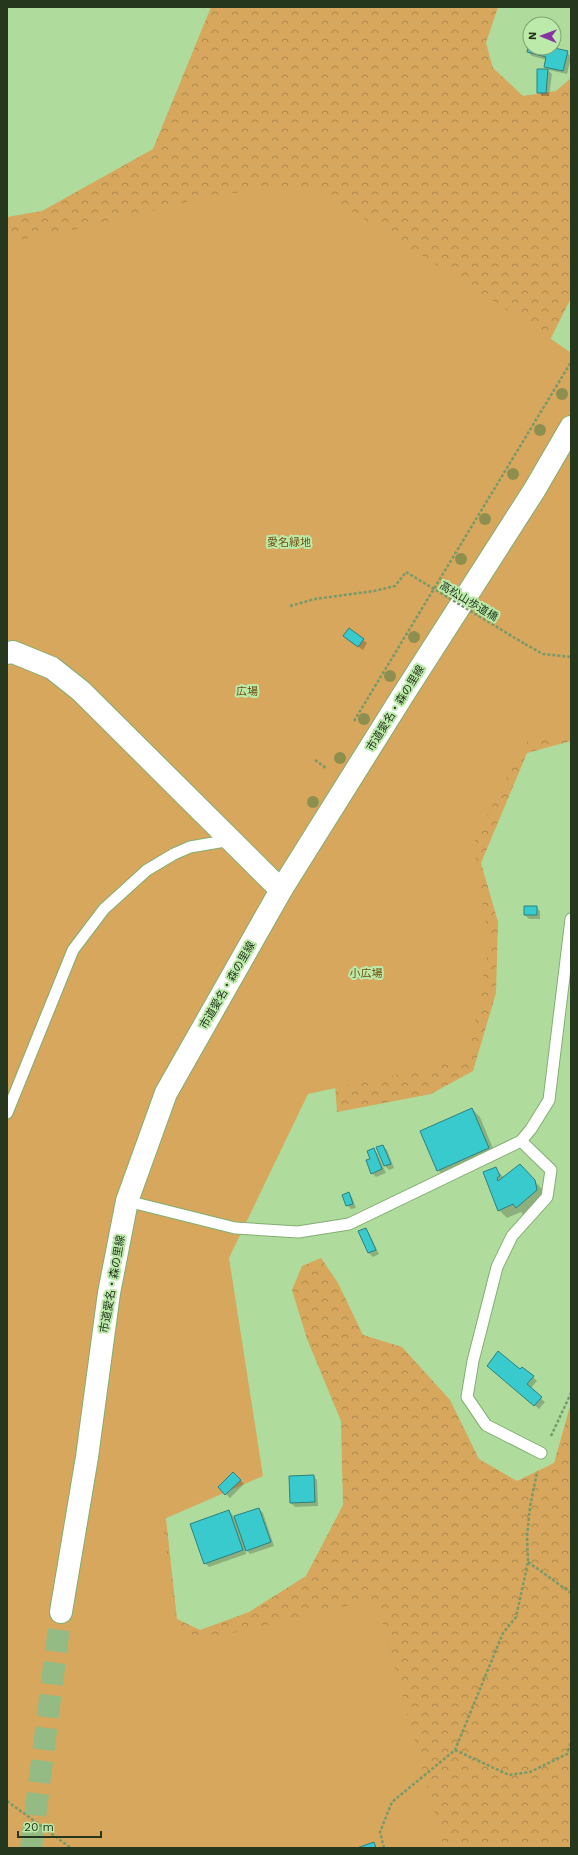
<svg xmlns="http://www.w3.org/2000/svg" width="578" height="1855" viewBox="0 0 578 1855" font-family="'Work Sans','Noto Sans JP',sans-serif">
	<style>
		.forest { fill: url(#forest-crowns) }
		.park { fill: #d6a75d }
		.shadow { fill: #0003 }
		.building { fill: #38cacd; stroke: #2d8081 }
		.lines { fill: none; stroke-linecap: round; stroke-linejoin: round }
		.secondary-tunnel { stroke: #93bb83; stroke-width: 22; stroke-dasharray: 22 11; stroke-linecap: butt }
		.lane-casing { stroke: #83ae71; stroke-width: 13 }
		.street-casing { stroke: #83ae71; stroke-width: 24 }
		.secondary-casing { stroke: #83ae71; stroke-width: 24 }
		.path { stroke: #789a6a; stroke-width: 2.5; stroke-dasharray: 3 2; stroke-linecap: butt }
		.lane { stroke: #fff; stroke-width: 11 }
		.street { stroke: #fff; stroke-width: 22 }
		.secondary { stroke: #fff; stroke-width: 22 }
		.path-bridge { stroke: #789a6a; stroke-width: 2.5; stroke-dasharray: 3 2; stroke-linecap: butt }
		.tree { fill: #8e8f4f }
		.labels { text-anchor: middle; stroke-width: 4; stroke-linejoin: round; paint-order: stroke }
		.park-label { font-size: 11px; fill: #735010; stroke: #bceaaa }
		.street-label { font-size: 11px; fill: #25371d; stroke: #bceaaa }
	</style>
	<defs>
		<pattern id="forest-crowns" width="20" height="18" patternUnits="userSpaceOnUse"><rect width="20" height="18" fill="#d6a75d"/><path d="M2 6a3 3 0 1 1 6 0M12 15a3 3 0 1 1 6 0" fill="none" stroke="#ad894c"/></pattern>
	</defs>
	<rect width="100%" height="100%" fill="#afdc9d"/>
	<path class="forest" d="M211,7H498L486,43L493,68L523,96L556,91L571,78V298L548,344L7,637V217L42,211L153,149Z
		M571,544V741L527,753L481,863L498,922L496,993L473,1071L431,1094L337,1112L334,1070L434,899Z
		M7,928L163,1491L177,1619L200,1630L249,1612L306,1576L343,1505L341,1421L307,1339L292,1290L302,1266L321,1258L338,1283L363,1335L402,1347L450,1400L479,1459L517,1481L554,1463L571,1403V1848H7Z"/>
	<path class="park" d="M312,186L540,331L571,353V732L524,743L473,844L489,944L468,1059L308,1094L229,1258L263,1476L162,1520L179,1640L210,1638L376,1599L444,1848H7V241L43,237L221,194Z"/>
	<path class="shadow" d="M530,43V48H551L567,52L571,57L567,74L549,70L545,66L547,60L532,56L528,52Z
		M548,70L552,74L549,96H542L538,92Z
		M348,640H363L367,643L363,650Z
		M536,907L540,911V919H529L525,915Z
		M472,1109L480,1117L496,1156L446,1178L438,1170Z
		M383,1146L387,1150L394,1168L389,1170L385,1166L378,1148Z
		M373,1149L377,1153L386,1173L376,1177L372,1173L371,1159Z
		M520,1166L542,1189L544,1198L525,1216L521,1212L507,1218L499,1210L495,1168L504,1178Z
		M349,1193L352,1197L356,1208L351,1209L347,1205Z
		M366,1229L369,1233L379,1254L373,1257L369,1253L360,1232Z
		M492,1369L520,1371L533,1377L537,1381L530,1389L545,1402L539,1409Z
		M233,1473L244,1484L230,1498L219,1487Z
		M313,1476L317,1480L318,1506L295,1507L291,1503Z
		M259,1509L263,1513L274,1546L250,1554L245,1548L246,1554L209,1567L205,1563L229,1511L234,1517Z"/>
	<path class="building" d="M530,38V48H554L568,51L563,71L544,67L546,57L527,52Z
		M537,69H548L546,93H537Z
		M349,628L364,639L358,647L343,636Z
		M524,906H537V915H524Z
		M472,1108L489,1148L437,1171L420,1131Z
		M383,1145L391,1164L384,1166L376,1147Z
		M374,1148L382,1169L371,1174L366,1160L370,1159L367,1151Z
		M520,1164L535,1180L537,1190L516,1208L513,1204L498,1211L483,1172L496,1167L500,1176L497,1178L498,1181Z
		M349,1192L353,1204L346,1206L342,1195Z
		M366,1228L376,1250L368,1253L358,1231Z
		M498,1351L520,1369L522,1367L534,1376L527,1384L542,1397L534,1406L487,1366Z
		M233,1472L241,1480L225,1495L218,1487Z
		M314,1475L315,1502L290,1503L289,1476Z
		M259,1508L271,1542L246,1551L234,1516Z
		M229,1510L243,1550L204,1564L190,1524Z
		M374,1842L376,1848H357Z"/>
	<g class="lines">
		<path class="secondary-tunnel" d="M31,1848L61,1612"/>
		<g class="lane-casing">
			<path id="lane" d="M7,1113L73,950L104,909L147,870L174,854L190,847L231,840
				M521,1141L551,1170L547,1197L512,1236L497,1267L473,1361L467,1397L486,1425L541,1453
				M127,1201L235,1228L298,1232L349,1224L521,1141L531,1129L549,1100L571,919"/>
		</g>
		<g class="street-casing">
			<path id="street" d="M7,653L13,652L52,668L81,691L281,890"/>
		</g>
		<g class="secondary-casing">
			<path id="secondary" d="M61,1612L87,1457L109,1293L127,1201L166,1093L281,890L403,695L535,489L571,427"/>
		</g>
		<path class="path" d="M290,606L315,599L374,591L395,586L406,572
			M525,644L543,654L571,657
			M354,721L571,362
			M315,760L326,768
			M551,1436L571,1393
			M528,1562L571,1593
			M455,1750L509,1775L530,1772L567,1754L571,1742
			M7,1801L71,1848
			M384,1848L380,1832L392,1802L455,1750L503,1633L516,1617L528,1562L527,1536L530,1507L537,1472"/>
		<use href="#lane" class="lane"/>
		<use href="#street" class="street"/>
		<use href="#secondary" class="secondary"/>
		<path class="path-bridge" d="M406,572L525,644"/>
	</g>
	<g class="tree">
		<circle cx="562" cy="394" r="6"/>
		<circle cx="540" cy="430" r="6"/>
		<circle cx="513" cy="474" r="6"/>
		<circle cx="485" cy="519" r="6"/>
		<circle cx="461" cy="559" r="6"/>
		<circle cx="414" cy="637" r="6"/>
		<circle cx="390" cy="676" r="6"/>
		<circle cx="364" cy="719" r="6"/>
		<circle cx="340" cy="758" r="6"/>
		<circle cx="313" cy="802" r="6"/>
	</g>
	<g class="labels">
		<g class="park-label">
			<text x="289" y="546">愛名緑地</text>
			<text x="247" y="695">広場</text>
			<text x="366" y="977">小広場</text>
		</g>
		<g class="street-label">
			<text transform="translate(469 601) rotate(31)" y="4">高松山歩道橋</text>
			<text transform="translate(395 708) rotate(-58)" y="4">市道愛名・森の里線</text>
			<text transform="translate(227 985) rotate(-60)" y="4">市道愛名・森の里線</text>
			<text transform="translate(112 1284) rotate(-80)" y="4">市道愛名・森の里線</text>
		</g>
	</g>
	<rect width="578" height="1855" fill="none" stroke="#25371d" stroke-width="16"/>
	<g transform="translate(542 36) rotate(271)"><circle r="19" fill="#bceaaa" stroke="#80a272"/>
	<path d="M0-3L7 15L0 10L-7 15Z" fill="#8834a3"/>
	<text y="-6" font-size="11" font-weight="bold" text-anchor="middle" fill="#25371d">N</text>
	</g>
	<path d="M18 1831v6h83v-6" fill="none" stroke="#25371d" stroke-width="2"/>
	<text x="24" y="1831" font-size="12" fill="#25371d" stroke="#bceaaa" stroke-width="3" paint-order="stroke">20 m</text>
</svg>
